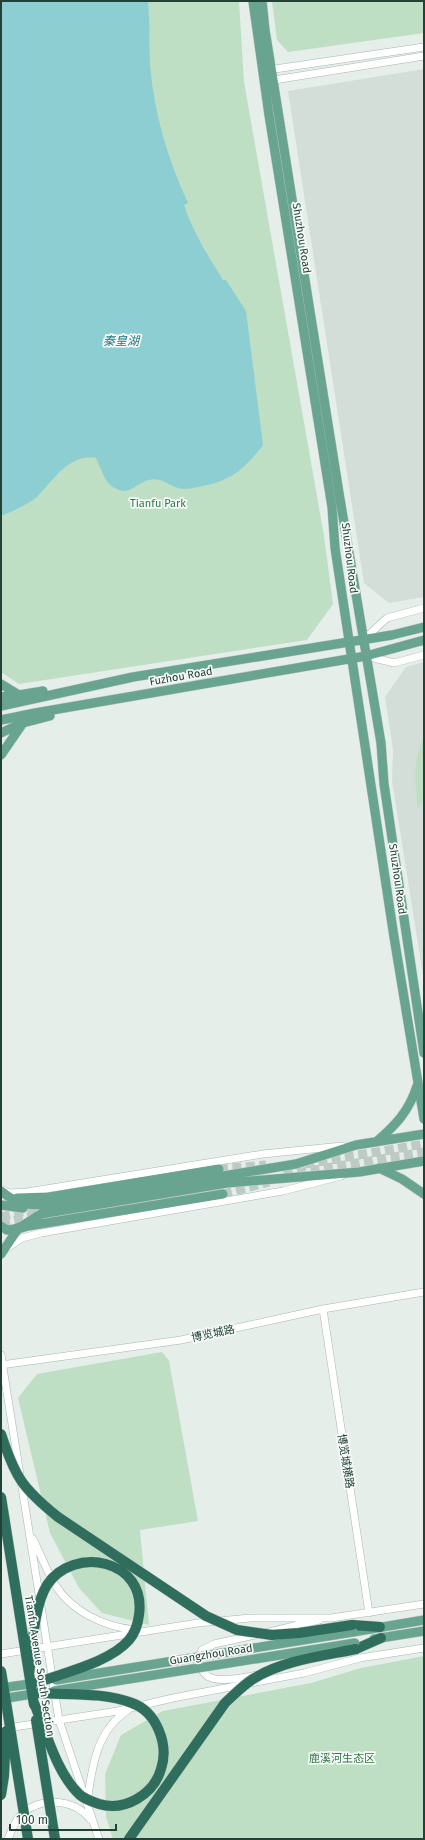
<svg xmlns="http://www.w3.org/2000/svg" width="425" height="1840" viewBox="0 0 425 1840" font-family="'Fira Sans','Noto Sans SC',sans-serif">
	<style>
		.built { fill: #d3ded8 }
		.green { fill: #bedfc4 }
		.water { fill: #8dced3 }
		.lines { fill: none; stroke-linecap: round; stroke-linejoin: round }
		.major-tunnel { stroke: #becbc5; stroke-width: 9; stroke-dasharray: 9 4.5; stroke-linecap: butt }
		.minor-casing { stroke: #a7b7b0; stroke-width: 8 }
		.major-casing { stroke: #c1cac7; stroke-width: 10 }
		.highway-casing { stroke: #c1cac7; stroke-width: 11 }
		.minor { stroke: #fff; stroke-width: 7 }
		.major { stroke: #69a490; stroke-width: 9 }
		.highway { stroke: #2f6e5c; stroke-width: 10 }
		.major-bridge-casing { stroke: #c1cac7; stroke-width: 10; stroke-linecap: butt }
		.highway-bridge-casing { stroke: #c1cac7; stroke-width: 11; stroke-linecap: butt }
		.major-bridge { stroke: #69a490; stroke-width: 9 }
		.highway-bridge { stroke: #2f6e5c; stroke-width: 10 }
		.labels { text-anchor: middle; stroke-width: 3.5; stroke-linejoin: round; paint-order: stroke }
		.street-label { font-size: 11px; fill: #234137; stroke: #f6faf8 }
		.park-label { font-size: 11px; fill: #2d7944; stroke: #f6faf8 }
		.water-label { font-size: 12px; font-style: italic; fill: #1c767e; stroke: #f6faf8 }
	</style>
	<rect width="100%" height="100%" fill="#e5eee9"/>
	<path class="built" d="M424,69V597L389,603L364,583L288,91Z
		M424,662V981L392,781L393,750L385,697L406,667Z"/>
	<path class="green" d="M1,1H239L244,82L324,536L333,604L307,640L19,684L1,672Z
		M272,1H424V33L288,52L277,40Z
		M423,739L424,798L418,809C415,782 412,764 423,739Z
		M162,1352L169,1361L198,1521L140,1530L149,1625L102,1613L79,1588L50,1533L18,1398L37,1374Z
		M424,1656V1839H113L106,1817L105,1774L121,1735L163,1711L311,1683L361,1668Z"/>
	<path class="water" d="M1,1H148C150,22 149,44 150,65C154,113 168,160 188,203L184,205C193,232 208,256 223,280H226L246,311L263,445C244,470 231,481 199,487C193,488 184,490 178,488C168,485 160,477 149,480C135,483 130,498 113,487C104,482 101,467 96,458C68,454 54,480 37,497C27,505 13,511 1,516Z"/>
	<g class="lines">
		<path class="major-tunnel" d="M305,1164L424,1144
			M219,1169L266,1165
			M284,1175L424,1152
			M223,1194L269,1182
			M1,1217L44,1207
			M1,1223L41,1214"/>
		<g class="minor-casing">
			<path id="minor" d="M268,70L424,47
				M268,81L424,56
				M363,640L387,618L424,608
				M366,656L394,663L424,655
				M3,1190L9,1193L27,1192L263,1154L342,1146
				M7,1248L22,1238L41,1233L283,1191L341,1176
				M323,1309L369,1613
				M1,1355L59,1720L99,1839
				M1,1365L181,1340L323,1309L424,1292
				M33,1539C40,1553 46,1569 54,1583C71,1612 105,1627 136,1630
				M269,1632L319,1620
				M255,1635L214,1644L202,1650L197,1661C200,1667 203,1674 209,1677C220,1683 245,1677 257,1675
				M1,1654L198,1623L250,1618H331L424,1604
				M1,1729L118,1711L173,1698L304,1673L360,1658L424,1648
				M87,1803C92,1767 96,1731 128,1710
				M8,1839C11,1832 14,1823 19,1817C38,1796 73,1798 90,1819"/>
		</g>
		<g class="major-casing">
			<path id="major" d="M253,1L269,115L332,507L335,548L394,937L424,1119
				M262,1L265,30L340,499L381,743L384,784L424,1053
				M1,684L19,695L43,691
				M1,697L19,695
				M1,706L133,677L392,635L424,627
				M1,720L35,713L366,656L424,640
				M1,733L22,723
				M1,755L23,723L50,716
				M376,1142C396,1125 409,1111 417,1086
				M379,1168L402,1179L424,1194
				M1,1191C17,1205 32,1206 52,1204L296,1164L356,1145L424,1134
				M17,1198L49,1197L219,1169
				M1,1205L23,1208
				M1,1226L7,1230C20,1230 30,1220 41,1214L227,1183L359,1172L424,1161
				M1,1254L18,1229L28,1226L223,1194
				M353,1632L424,1620
				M374,1639L424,1631"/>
		</g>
		<g class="highway-casing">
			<path id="highway" d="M352,1625L380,1627
				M356,1649L381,1638"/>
		</g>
		<use href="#minor" class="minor"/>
		<use href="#major" class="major"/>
		<use href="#highway" class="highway"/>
		<g class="major-bridge-casing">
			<path id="major-bridge" d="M56,1680L353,1632
				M1,1688L37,1683
				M54,1691L355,1643
				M1,1699L39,1693"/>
		</g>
		<g class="highway-bridge-casing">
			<path id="highway-bridge" d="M1,1434C15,1477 22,1488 58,1517L206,1616L237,1630L272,1635L299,1633L352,1625
				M1,1497L34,1705
				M1,1671L28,1839
				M29,1674C33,1647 33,1608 47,1585C73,1545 147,1559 139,1615C138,1623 135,1633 129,1640C110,1662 66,1672 39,1682
				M34,1703C46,1732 57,1774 80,1795C85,1799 93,1802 99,1804C125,1812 154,1794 161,1769C169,1745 157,1712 132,1703C104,1692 69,1695 39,1693
				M36,1720L55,1839
				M1,1795L4,1776L6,1731
				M129,1839L225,1703C234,1695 242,1686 253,1679C283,1660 322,1656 356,1649"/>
		</g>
		<use href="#major-bridge" class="major-bridge"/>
		<use href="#highway-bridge" class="highway-bridge"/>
	</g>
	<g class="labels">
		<g class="street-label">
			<text transform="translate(302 238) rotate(81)" y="4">Shuzhou Road</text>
			<text transform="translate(350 558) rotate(83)" y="4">Shuzhou Road</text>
			<text transform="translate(181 676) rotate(-10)" y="4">Fuzhou Road</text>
			<text transform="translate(398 879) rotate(82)" y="4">Shuzhou Road</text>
			<text transform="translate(213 1333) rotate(-12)" y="4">博览城路</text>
			<text transform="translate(346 1461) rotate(81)" y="4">博览城横路</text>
			<text transform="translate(211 1654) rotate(-9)" y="4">Guangzhou Road</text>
			<text transform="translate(40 1666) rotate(81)" y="4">Tianfu Avenue South Section</text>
		</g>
		<g class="park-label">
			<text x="158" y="507">Tianfu Park</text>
			<text x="342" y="1762">鹿溪河生态区</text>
		</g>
		<g class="water-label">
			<text x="121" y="345">秦皇湖</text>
		</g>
	</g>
	<rect width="425" height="1840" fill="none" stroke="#234137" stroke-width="4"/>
	<path d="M10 1824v6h106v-6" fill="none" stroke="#234137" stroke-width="2"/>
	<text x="16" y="1824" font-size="12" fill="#234137" stroke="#f6faf8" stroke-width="3" paint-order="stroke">100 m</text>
</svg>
